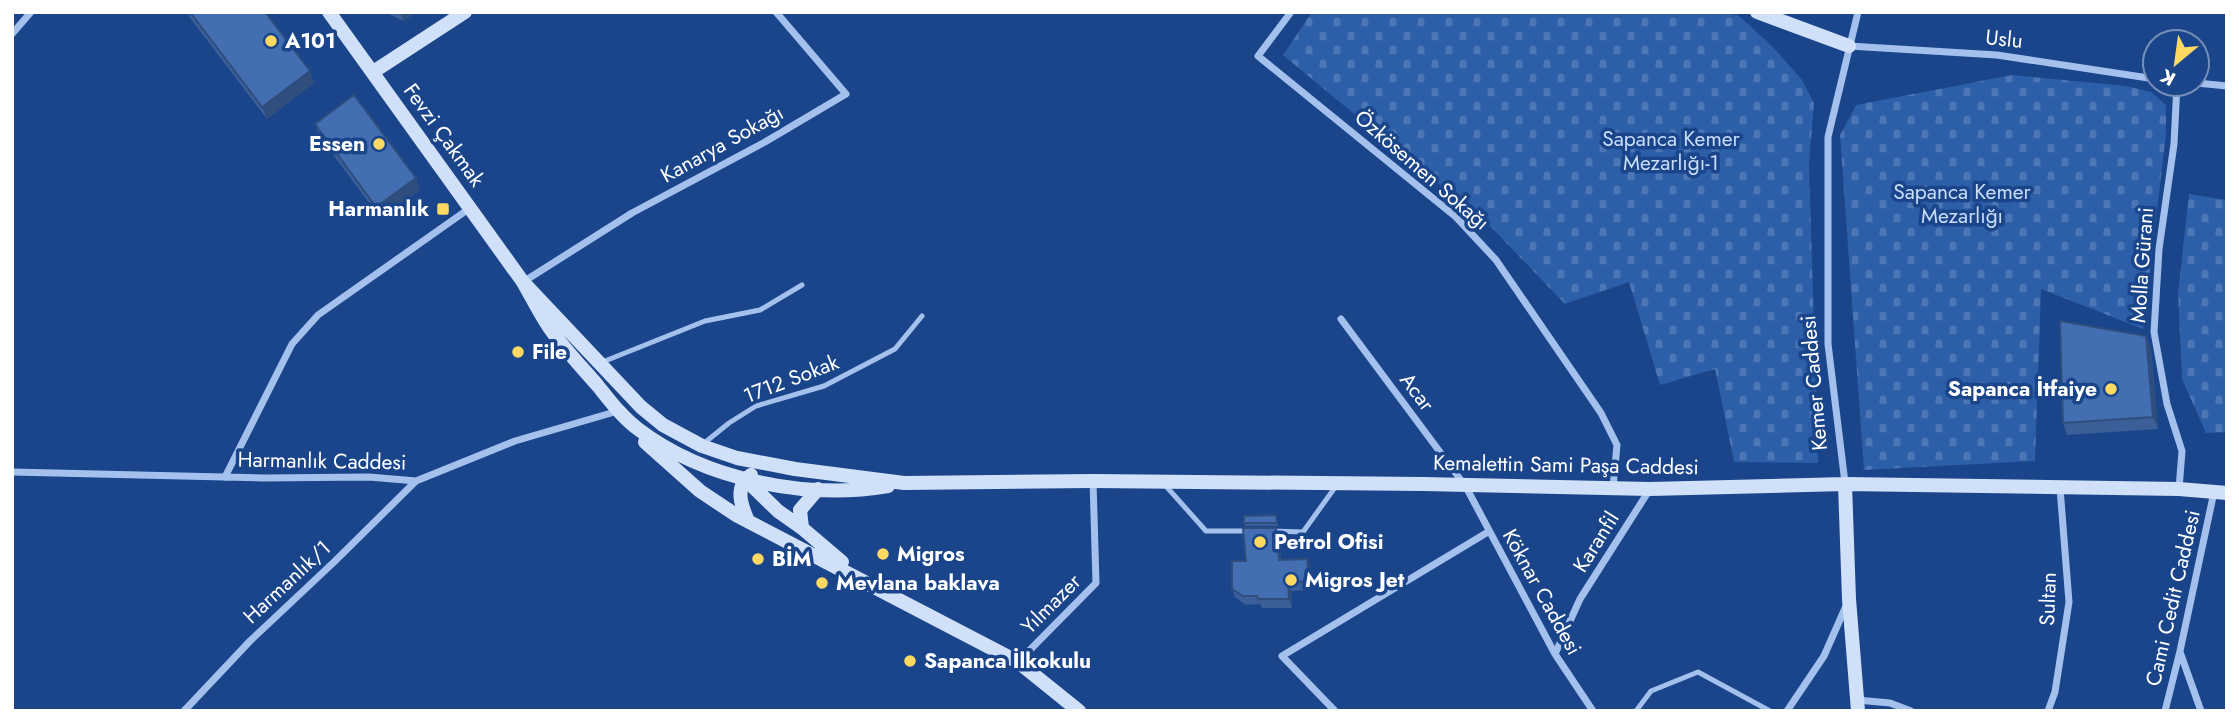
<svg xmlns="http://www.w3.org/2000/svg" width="2239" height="723" viewBox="0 0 2239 723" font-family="Jost,sans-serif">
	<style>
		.cemetery { fill: url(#cemetery-stones) }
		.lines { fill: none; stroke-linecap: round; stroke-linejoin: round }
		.lane { stroke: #a4c1ed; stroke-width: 5 }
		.street { stroke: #a4c1ed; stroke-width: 7 }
		.secondary { stroke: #d1e0f9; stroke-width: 14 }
		.wall { fill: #3a5f99 }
		.shaded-wall { fill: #2f4e7d }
		.building { fill: #436fb2; stroke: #2f4e7d; stroke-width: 2 }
		.poi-dot { fill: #ffd960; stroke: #1a458a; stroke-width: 2.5 }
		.labels { text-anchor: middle; stroke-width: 7; stroke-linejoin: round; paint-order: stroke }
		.street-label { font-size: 21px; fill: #fff; stroke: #1a458a }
		.poi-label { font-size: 21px; font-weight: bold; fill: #fff; stroke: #1a458a; text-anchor: start }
		.park-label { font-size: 21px; fill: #c9ddf9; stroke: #1a458a }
	</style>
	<defs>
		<pattern id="cemetery-stones" width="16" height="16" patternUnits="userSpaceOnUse" patternTransform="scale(1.75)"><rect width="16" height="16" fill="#2d5ea8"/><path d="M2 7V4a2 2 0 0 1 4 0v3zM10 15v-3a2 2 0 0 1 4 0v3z" fill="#4c76b5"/></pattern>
	</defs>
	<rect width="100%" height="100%" fill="#1a458a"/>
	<path class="cemetery" d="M1312,12H1712L1738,15L1772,46L1802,80L1814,103L1809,164L1818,463L1734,462L1715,369L1660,385L1629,282L1565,304L1492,228L1283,55Z
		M2012,75L2126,86L2151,92L2166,105V134L2143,329L2041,289L2035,461L1864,470L1840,135L1856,105Z
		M2189,194L2227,200V432L2206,433L2182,379L2178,294Z"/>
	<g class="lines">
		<path class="lane" d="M600,363L705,321L760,310L802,285
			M703,444L729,423L756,406L824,386L895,349L922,316
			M1165,485L1206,531H1251
			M1271,531L1303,532L1336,486
			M1636,711L1651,691L1698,672L1770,711"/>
		<path class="street" d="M1291,12L1258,56L1456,217L1496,260L1601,413L1617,445L1613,488
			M12,34L31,12
			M1849,46L1997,55L2155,79
			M2197,83L2227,86
			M2177,84L2174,144L2159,249L2154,332L2167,404L2182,451L2179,489
			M523,282L632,213L765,142L846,94L776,12
			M1341,319L1466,487L1555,654L1593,711
			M12,472L264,478L369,477L416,481L515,441L618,411
			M225,477L292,344L318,315L470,208
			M1845,483L1828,344V137L1858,12
			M2180,652L2201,711
			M1555,654L1580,599L1650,489
			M1018,662L1096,583L1093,481
			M1857,700L1890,703L1911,711
			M184,711L250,641L334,562L416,481
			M1335,711L1282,656L1488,532
			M1787,711L1824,656L1846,606
			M2048,711L2055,692L2069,602L2060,488
			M2165,711L2180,651L2214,492"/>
		<path class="secondary" d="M329,12L523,282C531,296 538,310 547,324C561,346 581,366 598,386C610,401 622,417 638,429C705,480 806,500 888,486
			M1757,12L1849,46
			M373,72L465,12
			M523,282L641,407L663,425L702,446L737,458L795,469L904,483L1093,481L1423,484L1650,489L1845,484L2179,489L2227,493
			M645,442L700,491L736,515L1018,662L1079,711
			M745,479L778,511L802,528
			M1845,484L1849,599L1858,711
			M818,489L800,510L802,528L842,562
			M748,521C741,505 734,487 751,475"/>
	</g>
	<path class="wall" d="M188,12H265L314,83L267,119L190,18Z
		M385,12H417L403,21Z
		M315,124L420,190L381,219L320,137Z
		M2146,336L2151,349L2158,429L2067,435L2063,423Z
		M1276,515L1278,526H1245L1244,523Z
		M1279,537L1281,560L1311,568L1312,590L1291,591L1292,608H1262L1260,604L1246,605L1235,597L1232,589L1246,561Z"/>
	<path class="shaded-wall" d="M400,12H417L403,21Z
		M310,71L314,83L267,119L262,107Z
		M416,178L420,190L381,219L376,207Z
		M2146,336L2151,349L2158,429L2153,417Z
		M1276,528L1279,537L1282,569L1279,560Z
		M1307,559L1311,568L1312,590L1309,581Z
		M1288,583L1291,591L1292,608L1289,599Z"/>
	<path class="building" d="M190,12H265L310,71L262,107Z
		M354,95L416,178L376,207L315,124Z
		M2060,321L2146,336L2153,417L2063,423Z
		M1276,515L1277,523H1244V516Z
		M1243,528H1276L1279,560L1307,559L1309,581L1288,583L1289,599H1258L1257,596H1243L1232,589V561H1246Z"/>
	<g class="poi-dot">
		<circle cx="271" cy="41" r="7"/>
		<circle cx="379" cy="144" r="7"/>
		<rect x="436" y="202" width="14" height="14" rx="3.5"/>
		<circle cx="518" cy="352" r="7"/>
		<circle cx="2111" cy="389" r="7"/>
		<circle cx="1260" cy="542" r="7"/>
		<circle cx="883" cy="554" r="7"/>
		<circle cx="758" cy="559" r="7"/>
		<circle cx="1291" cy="580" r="7"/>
		<circle cx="822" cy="583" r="7"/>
		<circle cx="910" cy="661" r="7"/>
	</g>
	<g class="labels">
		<g class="street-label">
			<text transform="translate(2004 39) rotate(6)" y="7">Uslu</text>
			<text transform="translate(444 135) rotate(54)" y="7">Fevzi Çakmak</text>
			<text transform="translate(722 144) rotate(-29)" y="7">Kanarya Sokağı</text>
			<text transform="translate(1422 170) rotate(41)" y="7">Özkösemen Sokağı</text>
			<text transform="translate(2142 265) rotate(-86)" y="7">Molla Gürani</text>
			<text transform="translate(791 379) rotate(-21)" y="7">1712 Sokak</text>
			<text transform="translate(1814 383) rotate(-95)" y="7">Kemer Caddesi</text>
			<text transform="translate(1417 392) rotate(53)" y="7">Acar</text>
			<text transform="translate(322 461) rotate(1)" y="7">Harmanlık Caddesi</text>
			<text transform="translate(1566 465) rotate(1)" y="7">Kemalettin Sami Paşa Caddesi</text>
			<text transform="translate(1596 542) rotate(-58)" y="7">Karanfil</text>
			<text transform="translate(287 582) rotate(-43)" y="7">Harmanlık/1</text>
			<text transform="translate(1542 592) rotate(61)" y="7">Köknar Caddesi</text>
			<text transform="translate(2173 598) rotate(-77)" y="7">Cami Cedit Caddesi</text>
			<text transform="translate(2048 599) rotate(-88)" y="7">Sultan</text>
			<text transform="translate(1051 604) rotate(-45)" y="7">Yılmazer</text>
		</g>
		<g class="poi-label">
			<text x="285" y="48">A101</text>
			<text x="365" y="151" text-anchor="end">Essen</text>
			<text x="429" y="216" text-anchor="end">Harmanlık</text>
			<text x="532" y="359">File</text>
			<text x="2097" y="396" text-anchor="end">Sapanca İtfaiye</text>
			<text x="1274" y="549">Petrol Ofisi</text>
			<text x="897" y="561">Migros</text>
			<text x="772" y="566">BİM</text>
			<text x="1305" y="587">Migros Jet</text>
			<text x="836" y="590">Mevlana baklava</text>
			<text x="924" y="668">Sapanca İlkokulu</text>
		</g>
		<g class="park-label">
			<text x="1671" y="146">Sapanca Kemer<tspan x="1671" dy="24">Mezarlığı-1</tspan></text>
			<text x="1962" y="199">Sapanca Kemer<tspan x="1962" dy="24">Mezarlığı</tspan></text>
		</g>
	</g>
	<rect width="2239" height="723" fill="none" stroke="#ffffff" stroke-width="28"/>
	<g transform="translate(2176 63) rotate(209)"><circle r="33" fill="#1a458a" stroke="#768fb9" stroke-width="2"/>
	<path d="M0-5L12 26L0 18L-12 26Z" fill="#ffd960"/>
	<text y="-10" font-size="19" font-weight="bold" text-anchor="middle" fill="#ffffff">K</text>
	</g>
</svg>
